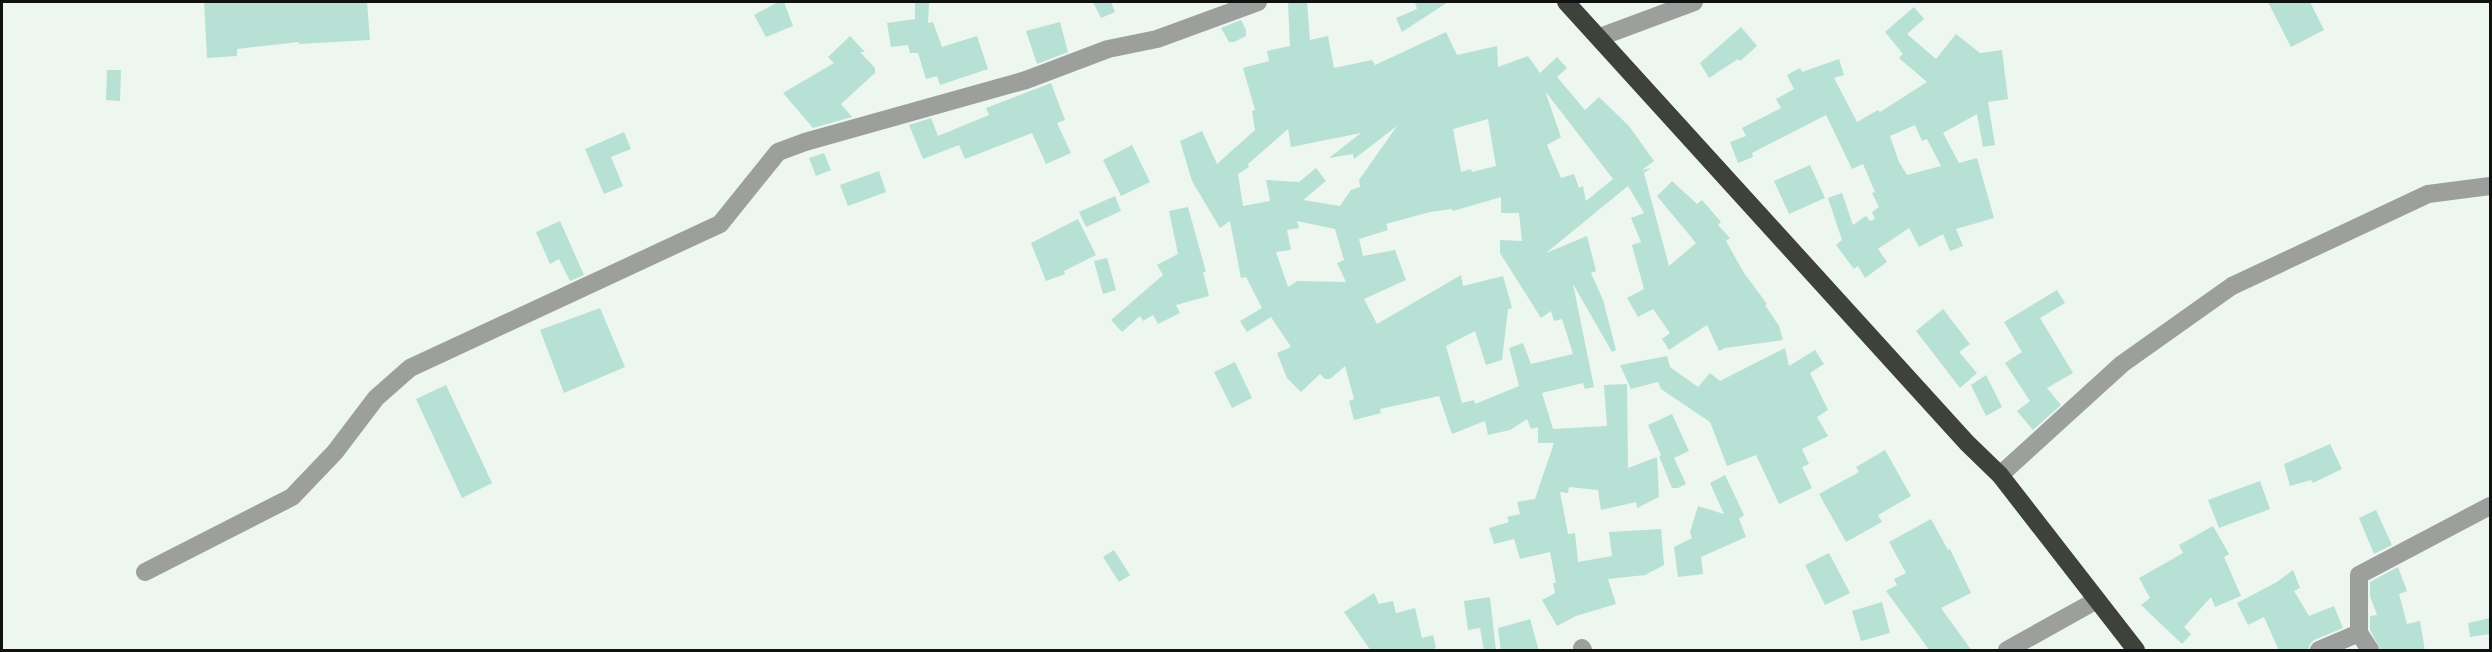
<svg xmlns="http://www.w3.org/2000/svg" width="2492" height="652" viewBox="0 0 2492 652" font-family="'PT Serif',serif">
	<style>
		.building { fill: #b8e1d6; fill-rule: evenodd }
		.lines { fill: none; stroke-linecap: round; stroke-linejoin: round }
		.minor { stroke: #9c9f9b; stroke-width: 18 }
		.highway { stroke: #3e423a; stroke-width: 18 }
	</style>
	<rect width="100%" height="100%" fill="#edf6ef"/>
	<path class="building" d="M204,2H367L370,40L299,44V42L237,49V56L207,58Z
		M778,2H784L793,26L766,37L754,15Z
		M915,2H929L928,23L933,22L942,47L977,36L988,69L940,85L937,76L926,79L918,53H910L908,45L891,47L887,23L915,19Z
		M1093,2H1111L1115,12L1101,18Z
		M1288,2H1307L1310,40L1328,36L1334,68L1372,60L1375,65L1446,32L1457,55L1497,46L1498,67L1528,56L1540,73L1557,57L1567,68L1557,77L1585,110L1599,97L1629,126L1654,161L1642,170L1651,168L1644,173L1669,266L1696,243L1657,196L1672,181L1697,204L1702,200L1721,222L1718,225L1730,238L1726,241L1744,273L1767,304L1765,305L1779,326L1783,340L1725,348L1719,351L1707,325L1669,350L1662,339L1670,333L1653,309L1638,317L1627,298L1644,289L1632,245L1641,242L1631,218L1644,213L1628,186L1546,253L1587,236L1596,271L1591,273L1603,300L1616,350L1612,352L1573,284L1594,387L1585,389L1583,383L1542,393L1553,429L1607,426L1604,385L1627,384L1628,468L1657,457L1659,497L1637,508L1636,502L1601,510L1598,490L1569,487L1568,493L1560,492L1568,534L1575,533L1578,562L1612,556L1609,532L1661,529L1664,565L1645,575L1608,579L1616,604L1576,616L1557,626L1542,600L1555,593L1553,583H1556L1550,552L1520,559L1514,539L1494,544L1489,528L1509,522L1507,517L1520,514L1517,502L1535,499L1554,443H1538V427L1531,429L1527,419L1510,430L1488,435L1485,421L1452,434L1439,396L1380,409L1381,413L1354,420L1349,401L1354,399L1345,366L1330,379H1325L1320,374L1301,392L1287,378L1277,353L1291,347L1271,317L1247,332L1240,321L1262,308L1246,277L1241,278L1230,221L1220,228L1192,181L1180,141L1202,131L1217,164L1255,130L1252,111L1255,110L1243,68L1269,61L1267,51L1290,46ZM1545,91L1613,179L1586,201L1583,186L1579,188L1574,174L1561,178L1547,145L1561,137ZM1488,119L1496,166L1472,172L1471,169L1461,172L1453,129ZM1397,126L1359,180L1360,187L1351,190L1340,206L1303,200L1326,181L1316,168L1299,182L1266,180L1270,201L1243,206L1238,174L1249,167L1248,164L1288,129L1291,147L1361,133L1329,158L1353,154L1354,159ZM1501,197V213H1519L1522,241L1500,240V253L1541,318L1551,311L1554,321L1562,319L1573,354L1531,364L1523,343L1509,348L1519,386L1475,404L1474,400L1462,403L1446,346L1475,331L1486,365L1502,360L1508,309L1512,308L1503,276L1463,286L1461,275L1377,324L1364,299L1406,280L1395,250L1363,256L1359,239L1388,230L1386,224L1430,212L1452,209L1453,211ZM1297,221L1335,229L1344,260L1337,263L1346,282L1297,281L1288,287L1276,252L1291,250L1287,230L1299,228Z
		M1415,2H1448L1402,32L1396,18L1417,9Z
		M2268,2H2310L2324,30L2291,47Z
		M1914,7L1924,19L1907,34L1936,59L1956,34L1980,53L2002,50L2008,99L1988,102L1995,145L1983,147L1977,114L1943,133L1959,163L1977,158L1994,218L1956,229L1963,246L1950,251L1943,234L1919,247L1909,228L1878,249L1887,262L1865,278L1858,266L1854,269L1836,245L1842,240L1828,198L1842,193L1853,225L1866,216L1870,221L1875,219L1872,212L1879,207L1872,193L1875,192L1863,164L1852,169L1826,115L1752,153L1753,157L1738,163L1730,142L1746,136L1742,128L1781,108L1776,99L1794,89L1787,75L1800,68L1802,72L1839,59L1844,75L1834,78L1857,122L1878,110L1880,112L1927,82L1899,58L1903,54L1885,32ZM1915,125L1922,141L1927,139L1941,166L1907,175L1899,162L1890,136Z
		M1241,20L1246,30V36L1234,42H1229L1221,28Z
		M1060,22L1068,52L1037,64L1026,31Z
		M1741,27L1757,46L1740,61L1738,59L1709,78L1700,63Z
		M850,36L865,52H860L875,68V73L841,104L852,117L813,128L783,93L834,63L828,57Z
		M107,70H121L120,101L106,100Z
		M1051,83L1065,120L1057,123L1071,153L1046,164L1032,133L965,159L959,145L923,159L909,125L931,118L938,136L989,115L986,108Z
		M624,132L631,149L611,157L623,186L604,194L585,149Z
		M1132,145L1150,182L1121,196L1103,160Z
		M824,153L831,170L816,176L809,158Z
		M1810,165L1825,198L1789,214L1774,181Z
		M879,171L886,192L848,206L840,185Z
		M1115,196L1121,211L1086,227L1079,212Z
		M1188,207L1206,272H1203L1209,296L1176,305L1180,313L1158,324L1153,315L1143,321L1140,316L1122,332L1111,320L1163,275L1157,265L1178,254L1169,211Z
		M1078,219L1096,255L1064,271L1065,274L1046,281L1031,243Z
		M560,221L584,275L570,281L559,259L550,264L536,232Z
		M1107,258L1116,290L1103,294L1094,261Z
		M2057,290L2065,303L2040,318L2073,373L2047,388L2061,405L2033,430L2017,411L2030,401L2005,363L2022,352L2004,322Z
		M600,308L625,367L564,393L540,330Z
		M1943,309L1970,344L1959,352L1977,373L1960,388L1916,331Z
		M1785,348L1789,366L1815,350L1824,364L1810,373L1828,410L1817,417L1828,436L1802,449L1809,464L1802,467L1812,488L1779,504L1756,455L1727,466L1710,422L1661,389L1658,382L1631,389L1620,365L1667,356L1670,367L1698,387L1710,373L1720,381Z
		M1235,362L1252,398L1232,408L1214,372Z
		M1986,375L2002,407L1986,416L1971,385Z
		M446,385L492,483L462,498L416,399Z
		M1672,414L1689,451L1674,458L1686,484L1678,488H1672L1659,456L1661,455L1648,425Z
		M2330,444L2342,469L2313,483L2311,480L2290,486L2284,464Z
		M1885,450L1911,496L1878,515L1882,522L1846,542L1819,494L1859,472L1856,467Z
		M1725,475L1744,515L1739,519L1746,537L1701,557L1703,574L1678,577L1674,547L1692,538L1690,532L1698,506L1724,514L1710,483Z
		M2260,481L2270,509L2219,528L2208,500Z
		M2376,510L2392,545L2374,554L2359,518Z
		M1931,519L1948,550L1950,549L1971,593L1941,608L1972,651H1930L1886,591L1897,585L1894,579L1906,573L1889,542Z
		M2213,526L2229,554L2224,557L2241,596L2215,607L2211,597L2184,627L2191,634L2182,644L2141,605L2150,598L2139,578L2183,553L2179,545Z
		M1114,550L1130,575L1119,582L1103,557Z
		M1829,553L1850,593L1825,605L1805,565Z
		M2398,567L2407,591L2399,594L2407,624L2420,621L2425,651H2381L2370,630V616L2377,615L2370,596V582Z
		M2293,570L2300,588L2294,591L2309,616L2334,606L2343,628L2314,640L2310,644L2308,651H2279L2264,617L2248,625L2237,603L2277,582Z
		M1374,593L1379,604L1393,601L1396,613L1415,608L1422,638L1433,635L1436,648L1427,651H1371L1344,612Z
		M1490,597L1496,651H1484L1480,628L1468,630L1464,601Z
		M1882,602L1890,633L1861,641L1852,611Z
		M2490,618V634L2470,637L2468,623Z
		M1530,619L1539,651H1501L1498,628Z"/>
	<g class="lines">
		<path class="minor" d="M1600,37L1694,2
			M2000,475L2122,364L2232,286L2428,194L2490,186
			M145,572L292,497L335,452L376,398L410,368L720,224L778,152L805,142L1026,80L1108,49L1157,39L1258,2
			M1582,648L1583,650
			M2007,650L2097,600
			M2319,650L2359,633
			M2370,650L2359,633V575L2490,506"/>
		<path class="highway" d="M1566,2L1967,443L2000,475L2136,650"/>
	</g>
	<rect width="2492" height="652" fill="none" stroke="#0f1210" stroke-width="6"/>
</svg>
